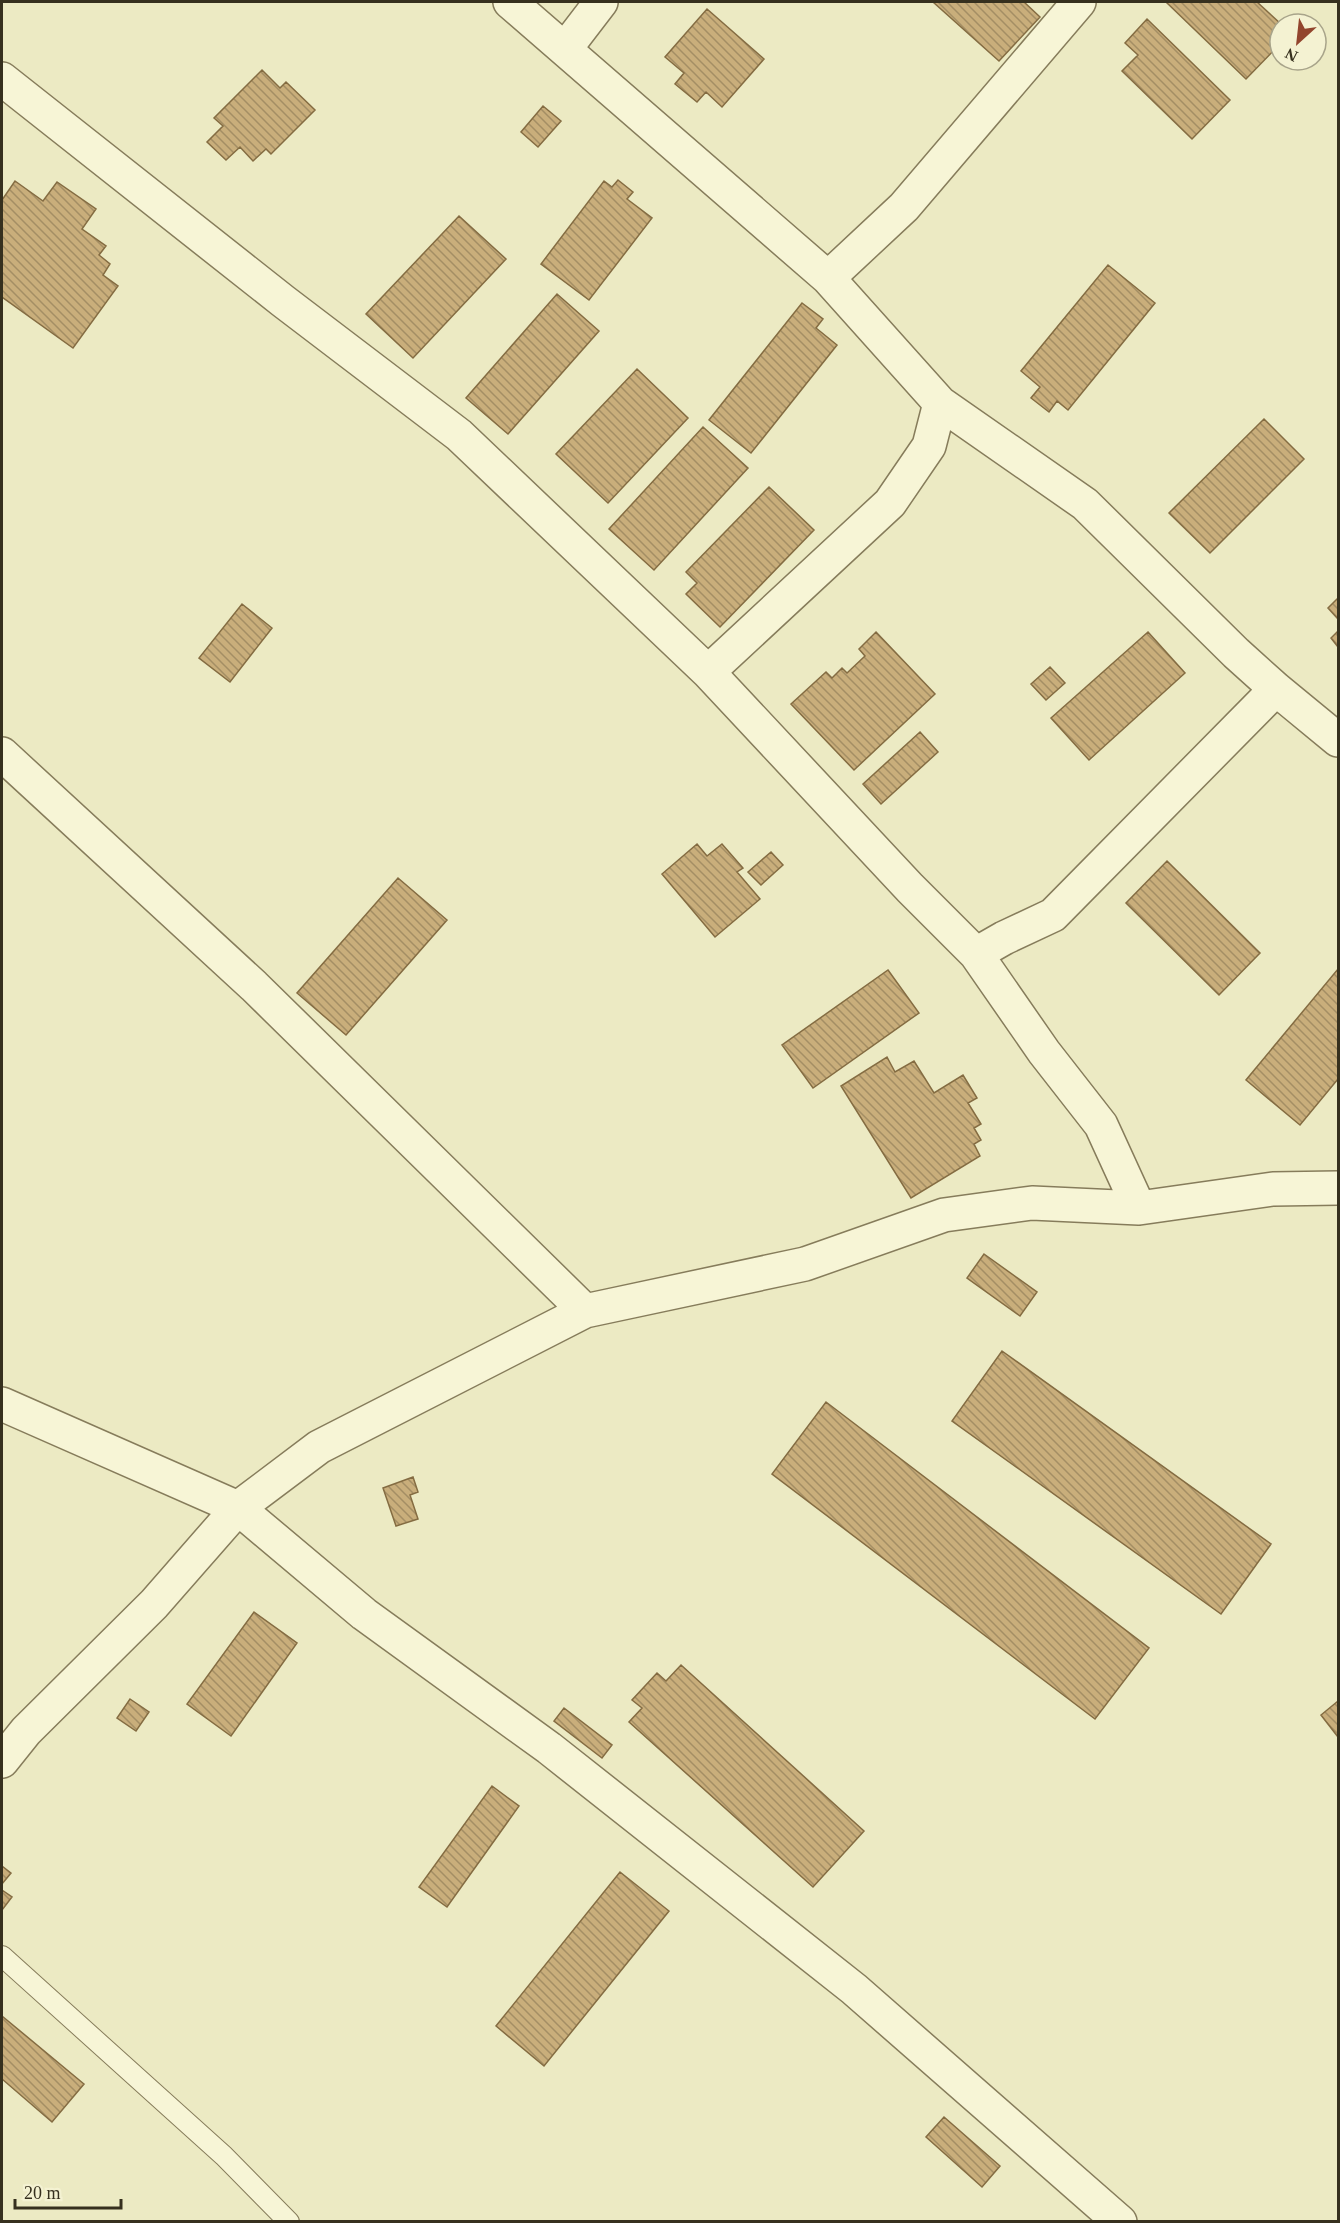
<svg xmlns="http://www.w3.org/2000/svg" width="1340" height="2223" viewBox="0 0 1340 2223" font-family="'Times New Roman',serif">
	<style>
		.building { fill: url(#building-back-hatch); stroke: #846c42; stroke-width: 1.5 }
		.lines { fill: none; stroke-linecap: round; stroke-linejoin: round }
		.lane-casing { stroke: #867c5b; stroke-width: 22 }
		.street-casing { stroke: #867c5b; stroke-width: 36 }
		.lane { stroke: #f7f5d6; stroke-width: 20 }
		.street { stroke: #f7f5d6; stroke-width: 33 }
	</style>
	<defs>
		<pattern id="building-back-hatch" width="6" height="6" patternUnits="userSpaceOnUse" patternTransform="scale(1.5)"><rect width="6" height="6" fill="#c9ae7b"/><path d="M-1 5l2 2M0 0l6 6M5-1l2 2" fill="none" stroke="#a48e64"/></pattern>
	</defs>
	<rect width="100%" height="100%" fill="#eceac3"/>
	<path class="building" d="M933,2H1024L1040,17L999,61Z
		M1166,2H1257L1281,24L1280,44L1246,79Z
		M707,9L764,59L722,107L706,92L697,102L675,84L684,73L665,57Z
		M1147,19L1230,100L1192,139L1122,71L1138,55L1125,43Z
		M262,70L280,88L286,82L315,110L271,154L266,149L253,161L240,147L226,160L207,142L223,126L214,118Z
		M543,106L561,121L538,147L521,132Z
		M618,180L633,192L627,199L652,218L589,300L541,264L604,181L612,187Z
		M15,181L43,201L57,182L96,209L82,229L106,246L99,255L110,264L103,275L118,286L73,348L2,297V200Z
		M459,216L506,259L413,358L366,314Z
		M1108,265L1155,303L1068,410L1057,401L1049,412L1031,398L1040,387L1021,371Z
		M557,294L599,331L508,434L466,398Z
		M802,303L823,319L816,328L837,345L751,453L709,420Z
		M637,369L688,418L608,503L556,454Z
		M1264,419L1304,459L1210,553L1169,513Z
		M703,427L748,468L654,570L609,529Z
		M769,487L814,530L720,627L686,594L697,583L686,572Z
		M1338,598V619L1328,608Z
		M242,604L272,628L230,682L199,658Z
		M1338,631V647L1331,638Z
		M876,632L935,694L854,770L791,704L826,672L832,678L842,668L847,673L865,656L859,649Z
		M1148,632L1185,673L1089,760L1051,718Z
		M1050,667L1065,683L1046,700L1031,684Z
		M920,732L938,752L881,804L863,784Z
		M697,844L707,856L722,844L743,868L737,872L760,899L715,937L662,874Z
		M771,852L783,865L761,885L748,872Z
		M1167,861L1260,953L1219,995L1126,903Z
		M398,878L447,920L346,1035L297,993Z
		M1338,969V1079L1300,1125L1246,1080Z
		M888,970L919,1013L813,1088L782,1045Z
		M887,1057L895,1072L914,1061L934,1093L963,1075L977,1098L968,1103L981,1124L974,1128L981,1140L974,1144L980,1156L911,1198L841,1086Z
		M984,1254L1037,1292L1020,1316L967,1278Z
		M1002,1351L1271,1544L1221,1614L952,1421Z
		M826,1402L1149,1648L1095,1719L772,1474Z
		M413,1477L418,1492L410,1495L418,1519L396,1526L383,1488Z
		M254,1612L297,1643L231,1736L187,1704Z
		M681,1665L864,1831L813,1887L629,1722L642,1708L632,1700L657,1673L666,1681Z
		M130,1699L149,1712L136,1731L117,1718Z
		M1338,1701V1737L1321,1715Z
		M564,1708L612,1745L602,1758L554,1721Z
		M492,1786L519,1806L447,1907L419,1887Z
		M2,1866L11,1873L2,1884Z
		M620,1872L669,1911L544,2066L496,2026Z
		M2,1890L12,1897L2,1910Z
		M2,2016L84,2084L52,2122L2,2079Z
		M944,2117L1000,2166L982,2187L926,2137Z"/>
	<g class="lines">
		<g class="lane-casing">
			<path id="lane" d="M2,1956L224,2156L289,2222"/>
		</g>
		<g class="street-casing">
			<path id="street" d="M510,2L828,278L940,403L1085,504L1236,653L1276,689L1338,740
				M565,49L601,2
				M2,79L283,301L459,435L708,672L910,888L976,954L1044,1052L1101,1125L1139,1208
				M828,278L904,207L1079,2
				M708,672L890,503L929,446L940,403
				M2,754L254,986L585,1311
				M976,954L1004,938L1053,915L1276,689
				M2,1404L238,1508L364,1614L549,1748L854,1989L1120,2222
				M2,1761L26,1731L154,1604L238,1508L319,1447L585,1311L805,1264L944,1215L1032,1203L1139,1208L1273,1189L1338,1188"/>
		</g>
		<use href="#lane" class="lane"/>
		<use href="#street" class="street"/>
	</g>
	<rect width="1340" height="2223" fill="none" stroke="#36301e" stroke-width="6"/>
	<g transform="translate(1298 42) rotate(207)"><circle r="28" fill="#f4f2d2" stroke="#a8a48a" stroke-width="1.5"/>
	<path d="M0-4.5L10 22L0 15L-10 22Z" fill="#92452d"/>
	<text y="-9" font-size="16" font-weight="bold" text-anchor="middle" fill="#36301e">N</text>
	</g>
	<path d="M15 2199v9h106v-9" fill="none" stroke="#36301e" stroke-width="3"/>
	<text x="24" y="2199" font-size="18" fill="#36301e" stroke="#f4f2d2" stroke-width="4.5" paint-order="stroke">20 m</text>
</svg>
